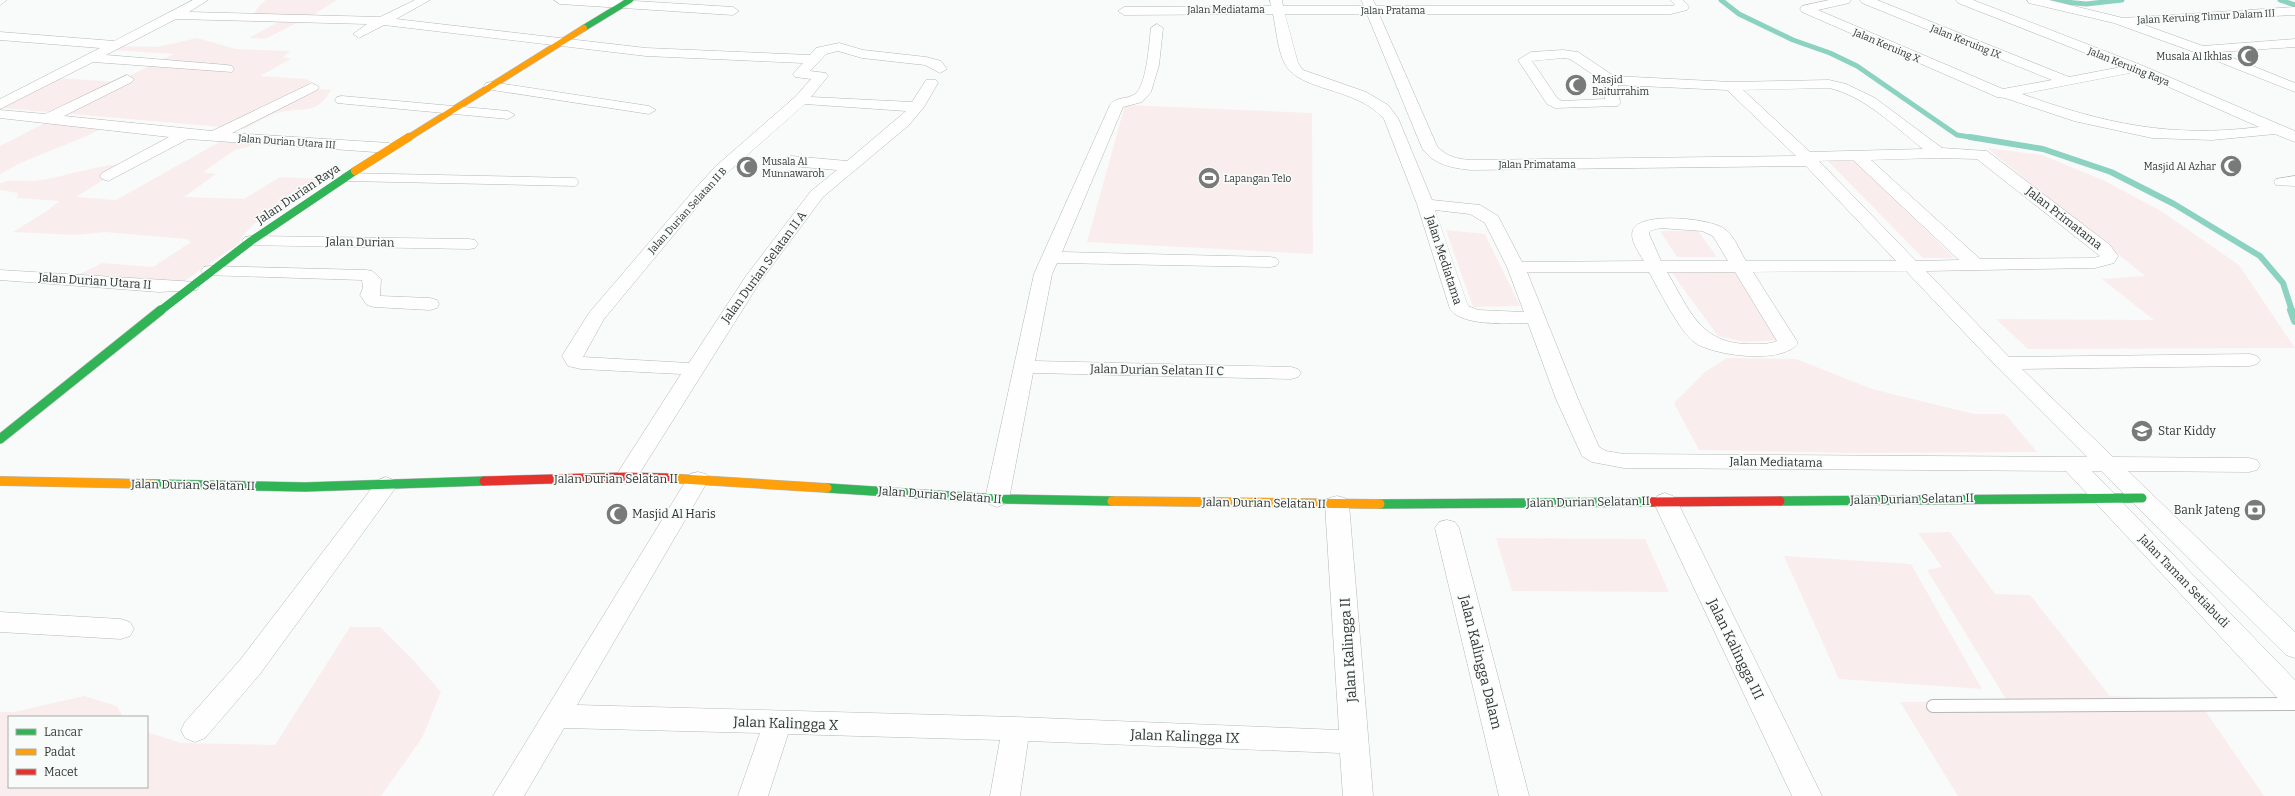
<svg xmlns="http://www.w3.org/2000/svg" width="2295" height="796" viewBox="0 0 2295 796" font-family="Bitter,serif">
	<style>
		.green { fill: #f9eeed }
		.lines { fill: none; stroke-linecap: round; stroke-linejoin: round }
		.stream-far2 { stroke: #8cd2c1; stroke-width: 5 }
		.stream-far1 { stroke: #8cd2c1; stroke-width: 6 }
		.stream { stroke: #8cd2c1; stroke-width: 8 }
		.lane-far1-casing { stroke: #b5b8b7; stroke-width: 9 }
		.lane-casing { stroke: #b5b8b7; stroke-width: 14 }
		.street-casing { stroke: #b5b8b7; stroke-width: 1 }
		.fast-far2-casing { stroke: #b5b8b7; stroke-width: 7 }
		.fast-far1-casing { stroke: #b5b8b7; stroke-width: 8 }
		.fast-casing { stroke: #b5b8b7; stroke-width: 10 }
		.slow-far2-casing { stroke: #b5b8b7; stroke-width: 7 }
		.slow-far1-casing { stroke: #b5b8b7; stroke-width: 8 }
		.slow-casing { stroke: #b5b8b7; stroke-width: 10 }
		.jam-casing { stroke: #b5b8b7; stroke-width: 10 }
		.lane-far1 { stroke: #fefefe; stroke-width: 8 }
		.lane { stroke: #fefefe; stroke-width: 12 }
		.street { fill: #fefefe; fill-rule: evenodd }
		.fast-far2 { stroke: #30b455; stroke-width: 6 }
		.fast-far1 { stroke: #30b455; stroke-width: 8 }
		.fast { stroke: #30b455; stroke-width: 9 }
		.slow-far2 { stroke: #ff9f0a; stroke-width: 6 }
		.slow-far1 { stroke: #ff9f0a; stroke-width: 8 }
		.slow { stroke: #ff9f0a; stroke-width: 9 }
		.jam { stroke: #e5322d; stroke-width: 9 }
		.labels { text-anchor: middle; stroke-width: 3.5; stroke-linejoin: round; paint-order: stroke }
		.far-street-label { font-size: 10px; fill: #323433; stroke: #f7fcfa }
		.far-poi-label { font-size: 10px; fill: #323433; stroke: #f7fcfa; text-anchor: start }
		.street-label { font-size: 12px; fill: #323433; stroke: #f7fcfa }
		.poi-label { font-size: 12px; fill: #323433; stroke: #f7fcfa; text-anchor: start }
		.near-street-label { font-size: 14px; fill: #323433; stroke: #f7fcfa }
	</style>
	<rect width="100%" height="100%" fill="#f8fbfa"/>
	<path class="green" d="M266,0H337L313,15L265,39L249,38L280,21L253,15L260,5Z
		M197,38L236,49L290,51L283,57L291,59L260,76L305,79L311,81L306,88L331,90C317,115 304,107 281,112C268,115 257,122 245,129L2,108L57,78L117,82L174,54L113,50L120,46L157,47Z
		M1125,105L1312,113L1313,254L1087,242Z
		M47,122L101,129C68,146 32,155 0,174V146Z
		M225,139L257,142L248,147L235,150L203,172L216,174L184,197L244,199L280,177L324,179L254,224L246,232L238,244L183,282L80,274L103,263L153,267L191,242L186,239L106,232L75,235L13,232L50,209L59,201L17,198L18,193L0,190V184C8,178 23,182 33,181C62,178 89,167 118,164L106,174L103,180L76,197L116,200Z
		M1987,148L2042,155L2105,181L2161,211L2239,265L2295,348L2028,349L1996,319L2154,320L2102,279L2145,276Z
		M1827,160H1855L1954,258H1923Z
		M1446,230L1485,234L1520,306L1473,307Z
		M1660,231H1698L1717,257H1677Z
		M1734,272L1779,340L1744,342L1718,336L1672,273Z
		M1727,358L1796,359L1872,389L1974,414H2005L2037,452L1851,453L1699,450L1674,403L1705,372Z
		M1950,532L1995,594L2030,595L2110,696L2197,699L2264,796H1958L1900,702L2007,701L1927,570L1942,567L1918,533Z
		M1496,538L1645,539L1669,592L1512,591Z
		M1784,556L1911,564L1982,689L1839,679Z
		M350,627H380L414,661L441,692L422,738L381,796H0V712H14L84,696L117,706L123,717H9V787H147V732L181,743L275,745Z"/>
	<g class="lines">
		<path class="stream-far2" d="M1721,0L1739,14L1793,40L1830,53L1857,66L1957,135L1976,138
			M2045,0L2086,4L2122,0
			M2280,0L2295,5"/>
		<path class="stream-far1" d="M1970,137L2043,149L2111,172L2174,204L2260,256L2283,283L2292,311"/>
		<path class="stream" d="M2291,310L2295,321"/>
		<g class="lane-far1-casing">
			<path id="lane-far1" d="M346,177L574,182"/>
		</g>
		<g class="lane-casing">
			<path id="lane" d="M1933,706L2295,704"/>
		</g>
		<g class="street-casing">
			<path id="street" d="M0,0H7L0,5Z
				M193,0H208L189,12L380,17L415,0H430L396,19L646,48L810,55L816,48L839,43L863,50L926,57L941,61L947,69L940,73L925,65L862,58L838,51L826,54L810,71L826,73L828,76L811,97L912,102L926,80H936L938,83L924,107L909,125L823,197L760,282L634,482L626,484L618,482L615,477L681,374L581,369L568,366L562,356L589,313L694,190L716,166L795,97L811,79L795,77L793,74L803,63L646,56L384,25L359,38L353,34L367,24L176,19L106,55L227,65L232,66L234,69L232,72L93,62L0,109V99L100,48L0,40V32L114,41ZM805,104L906,111L847,161L791,156L785,158L783,161L785,164L791,166L837,170L811,191L746,276L689,363L583,357L604,319L706,196L728,172Z
				M554,0H618L733,7L739,11L733,15L560,4Z
				M1270,0H1282L1283,6H1364L1361,0H1373L1376,6H1671L1675,5L1670,0H1683L1689,7L1687,10L1671,14H1379L1437,146C1447,157 1457,159 1471,160L1796,156L1727,90L1618,85L1620,103L1618,106L1555,108L1547,104L1518,60L1531,52L1563,50L1578,52L1614,76L1731,82L1829,80L1846,84L1875,98L1942,148L1987,151L2110,245L2118,256L2114,263L2095,268L1926,271L2009,357L2250,354L2257,356L2260,360L2257,364L2250,366L2022,369L2113,457L2249,458L2257,460L2260,465L2257,470L2249,472L2128,471L2295,632V658L2286,655L2101,471H2092L2295,680V709L2285,706L2066,471L1624,468L1592,462L1582,456L1556,399L1528,323C1508,323 1463,327 1450,309L1417,204L1384,119C1357,87 1300,92 1285,64C1278,52 1276,28 1273,14L1124,15L1118,11L1124,7L1271,6ZM1285,14H1367L1422,148C1434,165 1452,168 1471,170L1806,166L1896,261H1746C1740,252 1735,237 1726,230C1713,218 1640,211 1633,230C1629,239 1639,253 1644,261L1522,262L1498,216L1480,205L1432,200L1398,118L1388,105L1366,92L1303,70L1298,63ZM1563,58L1570,59L1604,82L1605,99L1562,101L1557,98L1532,61ZM1829,88C1865,96 1895,127 1923,149L1810,152L1743,90ZM1938,158L1977,159L2100,256L2094,258L1980,259L1871,160ZM1853,160L1959,260L1916,261L1819,161ZM1435,210L1470,214L1485,223L1507,267L1524,312L1478,310L1468,306ZM1660,228L1702,231L1713,236L1728,261H1661L1649,234L1650,231ZM1906,271L1997,367L2087,457L1624,454L1606,451L1599,447L1578,399L1527,272H1649C1659,290 1679,330 1694,342C1713,356 1783,365 1798,343L1753,272ZM1667,272H1735L1777,341C1768,345 1756,344 1746,344C1699,342 1689,309 1667,272Z
				M1829,0H1851L1849,3L1818,10L2003,89L2052,80L1862,3L1860,0H1877L2069,77L2121,67L1958,3L1956,0H1973L2141,65L2283,126L2295,131V142L2275,134L2212,140L2152,138L2074,121L2005,98L1997,97L1802,12L1800,9L1802,6ZM2135,72L2259,127C2171,138 2105,124 2022,94Z
				M2027,0H2049L2123,18L2295,7V15L2139,23L2203,46L2295,39V47L2218,52L2295,83V92L2194,52L2114,23L2029,3Z
				M1157,24L1163,28L1159,65L1151,92L1142,102L1123,107L1062,252L1270,257L1276,258L1279,262L1276,266L1270,267L1057,263L1052,274L1035,361L1291,367L1298,369L1301,373L1298,377L1291,379L1033,373L1009,499L1005,504L997,507L989,504L985,499L1034,274L1110,105C1116,96 1127,100 1135,94C1147,85 1149,43 1151,28Z
				M127,75L134,79L132,82L64,116L212,131L312,83L319,87L317,90L232,133L389,143L394,145L397,148L394,151L389,153L188,139L108,181L102,179L100,176L102,173L169,137L0,118V110L45,114Z
				M491,82L649,106L656,110L649,114L486,89L484,86L486,83Z
				M342,96L508,111L515,115L508,119L337,103L335,100L337,97Z
				M2295,176V186L2276,185L2274,182L2276,179Z
				M251,236L469,239L475,240L478,244L475,248L469,249L245,245L242,241L245,237Z
				M210,266L366,270L372,271L381,279L380,296L430,298L437,300L439,304L437,308L430,310L374,307L367,305L360,295L363,288L362,280L204,275L201,271L204,267Z
				M0,270L197,282L199,286L197,290L159,292L0,280Z
				M698,472L706,474L709,479L577,705L1016,717L1339,730L1325,504L1329,498L1337,496L1345,498L1349,504L1373,796H1343L1340,753L1028,741L1020,796H990L1000,740L788,734L768,796H738L760,733L564,728L524,796H493L687,479L690,474Z
				M386,477L394,480L397,485L394,490L260,674L205,738L195,742L185,738L181,730L185,722L240,660L378,480Z
				M1665,493L1673,496L1677,501L1822,796H1792L1653,501L1657,496Z
				M1447,520L1455,522L1459,528L1529,796H1499L1435,528L1439,522Z
				M0,612L121,619L130,622L134,629L130,636L121,639L0,632Z"/>
		</g>
		<g class="fast-far2-casing">
			<path id="fast-far2" d="M584,28L630,0"/>
		</g>
		<g class="fast-far1-casing">
			<path id="fast-far1" d="M160,311L251,241L355,171"/>
		</g>
		<g class="fast-casing">
			<path id="fast" d="M0,439L161,310
				M152,484L305,487L484,481
				M827,488L997,499L1112,501
				M1780,501L2142,498
				M1380,504L1652,502"/>
		</g>
		<g class="slow-far2-casing">
			<path id="slow-far2" d="M408,138L584,28"/>
		</g>
		<g class="slow-far1-casing">
			<path id="slow-far1" d="M355,171L409,137"/>
		</g>
		<g class="slow-casing">
			<path id="slow" d="M666,478L827,488
				M0,481L152,484
				M1112,501L1380,504"/>
		</g>
		<g class="jam-casing">
			<path id="jam" d="M484,481L626,477L666,478
				M1652,502L1780,501"/>
		</g>
		<use href="#lane-far1" class="lane-far1"/>
		<use href="#lane" class="lane"/>
		<use href="#street" class="street"/>
		<use href="#fast-far2" class="fast-far2"/>
		<use href="#fast-far1" class="fast-far1"/>
		<use href="#fast" class="fast"/>
		<use href="#slow-far2" class="slow-far2"/>
		<use href="#slow-far1" class="slow-far1"/>
		<use href="#slow" class="slow"/>
		<use href="#jam" class="jam"/>
	</g>
	<defs>
		<g id="mosque-disc" transform="scale(1.15)"><circle r="9.5" fill="#777a79" stroke="#f7fcfa"/><path d="M3.5-4.9A6 6 0 1 0 3.5 4.9A5 5 0 1 1 3.5-4.9Z" fill="#fff"/></g>
		<g id="stadium-disc" transform="scale(1.15)"><circle r="9.5" fill="#777a79" stroke="#f7fcfa"/><path d="M0-5a6.5 5 0 1 0 0 10a6.5 5 0 1 0 0-10ZM-3.5-1.8h7v3.6h-7Z" fill="#fff"/></g>
		<g id="school-disc" transform="scale(1.15)"><circle r="9.5" fill="#777a79" stroke="#f7fcfa"/><path d="M0-5L7-2L0 1L-7-2ZM-4 1L0 2.5L4 1V4Q0 6-4 4Z" fill="#fff"/></g>
		<g id="bank-disc" transform="scale(1.15)"><circle r="9.5" fill="#777a79" stroke="#f7fcfa"/><path d="M-6-4H6V4H-6ZM0-2.3a2.3 2.3 0 1 0 0 4.6a2.3 2.3 0 1 0 0-4.6Z" fill="#fff"/></g>
	</defs>
	<g fill-rule="evenodd">
		<use href="#mosque-disc" x="2248" y="56"/>
		<use href="#mosque-disc" x="1576" y="85"/>
		<use href="#mosque-disc" x="2231" y="166"/>
		<use href="#mosque-disc" x="747" y="167"/>
		<use href="#stadium-disc" x="1209" y="178"/>
		<use href="#school-disc" x="2142" y="431"/>
		<use href="#bank-disc" x="2255" y="510"/>
		<use href="#mosque-disc" x="617" y="514"/>
	</g>
	<g class="labels">
		<g class="far-street-label">
			<text x="1226" y="13">Jalan Mediatama</text>
			<text x="1393" y="14">Jalan Pratama</text>
			<text transform="translate(2206 16) rotate(-3)" y="4">Jalan Keruing Timur Dalam III</text>
			<text transform="translate(1966 41) rotate(22)" y="4">Jalan Keruing IX</text>
			<text transform="translate(1887 45) rotate(23)" y="4">Jalan Keruing X</text>
			<text transform="translate(2129 66) rotate(22)" y="4">Jalan Keruing Raya</text>
			<text transform="translate(287 141) rotate(4)" y="4">Jalan Durian Utara III</text>
			<text x="1537" y="168">Jalan Primatama</text>
			<text transform="translate(687 210) rotate(-48)" y="4">Jalan Durian Selatan II B</text>
		</g>
		<g class="far-poi-label">
			<text x="2232" y="60" text-anchor="end">Musala Al Ikhlas</text>
			<text x="1592" y="83">Masjid<tspan x="1592" dy="12">Baiturrahim</tspan></text>
			<text x="762" y="165">Musala Al<tspan x="762" dy="12">Munnawaroh</tspan></text>
			<text x="2216" y="170" text-anchor="end">Masjid Al Azhar</text>
			<text x="1224" y="182">Lapangan Telo</text>
		</g>
		<g class="street-label">
			<text transform="translate(298 194) rotate(-34)" y="4">Jalan Durian Raya</text>
			<text transform="translate(2064 218) rotate(38)" y="4">Jalan Primatama</text>
			<text transform="translate(360 242) rotate(1)" y="4">Jalan Durian</text>
			<text transform="translate(1444 260) rotate(72)" y="4">Jalan Mediatama</text>
			<text transform="translate(764 267) rotate(-54)" y="4">Jalan Durian Selatan II A</text>
			<text transform="translate(95 281) rotate(4)" y="4">Jalan Durian Utara II</text>
			<text transform="translate(1157 370) rotate(1)" y="4">Jalan Durian Selatan II C</text>
			<text transform="translate(1776 462) rotate(1)" y="4">Jalan Mediatama</text>
			<text x="616" y="483">Jalan Durian Selatan II</text>
			<text transform="translate(193 485) rotate(1)" y="4">Jalan Durian Selatan II</text>
			<text transform="translate(940 495) rotate(4)" y="4">Jalan Durian Selatan II</text>
			<text transform="translate(1912 499) rotate(-1)" y="4">Jalan Durian Selatan II</text>
			<text transform="translate(1588 502) rotate(-1)" y="4">Jalan Durian Selatan II</text>
			<text transform="translate(1264 503) rotate(1)" y="4">Jalan Durian Selatan II</text>
			<text transform="translate(2184 581) rotate(46)" y="4">Jalan Taman Setiabudi</text>
		</g>
		<g class="poi-label">
			<text x="2158" y="435">Star Kiddy</text>
			<text x="2240" y="514" text-anchor="end">Bank Jateng</text>
			<text x="632" y="518">Masjid Al Haris</text>
		</g>
		<g class="near-street-label">
			<text transform="translate(1736 649) rotate(64)" y="5">Jalan Kalingga III</text>
			<text transform="translate(1348 650) rotate(-94)" y="5">Jalan Kalingga II</text>
			<text transform="translate(1481 662) rotate(76)" y="5">Jalan Kalingga Dalam</text>
			<text transform="translate(786 723) rotate(2)" y="5">Jalan Kalingga X</text>
			<text transform="translate(1185 736) rotate(2)" y="5">Jalan Kalingga IX</text>
		</g>
	</g>
	<rect x="8" y="716" width="140" height="72" fill="#f7fcfa" stroke="#a8acaa"/>
	<rect x="16" y="729" width="20" height="6" fill="#30b455" stroke="#a8acaa"/>
	<text x="44" y="736" font-size="12" fill="#323433">Lancar</text>
	<rect x="16" y="749" width="20" height="6" fill="#ff9f0a" stroke="#a8acaa"/>
	<text x="44" y="756" font-size="12" fill="#323433">Padat</text>
	<rect x="16" y="769" width="20" height="6" fill="#e5322d" stroke="#a8acaa"/>
	<text x="44" y="776" font-size="12" fill="#323433">Macet</text>
</svg>
